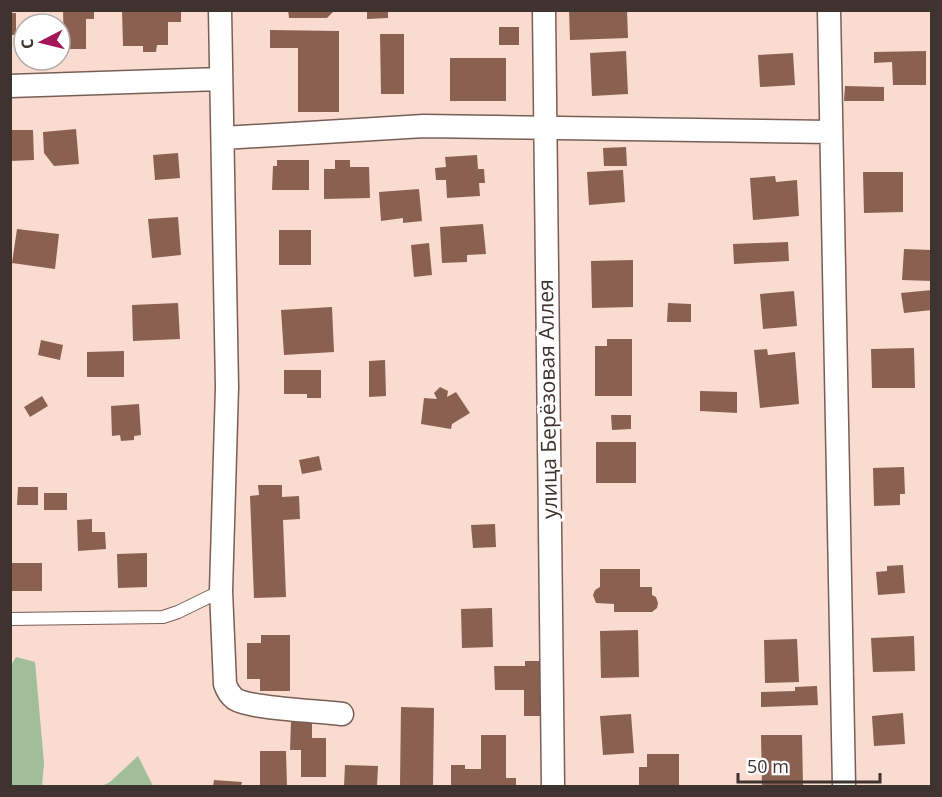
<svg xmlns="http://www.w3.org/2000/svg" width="942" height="797" viewBox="0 0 942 797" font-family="'Open Sans',sans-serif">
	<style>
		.forest { fill: #a0be9a }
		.building { fill: #8a6050 }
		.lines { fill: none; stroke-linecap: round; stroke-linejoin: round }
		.lane-casing { stroke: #785f55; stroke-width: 14 }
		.street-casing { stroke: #785f55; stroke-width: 25 }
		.lane { stroke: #fff; stroke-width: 12 }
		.street { stroke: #fff; stroke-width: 22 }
		.labels { text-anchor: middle; stroke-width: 6; stroke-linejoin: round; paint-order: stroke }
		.street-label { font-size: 21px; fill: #3e332f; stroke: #fff }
	</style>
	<rect width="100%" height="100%" fill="#f9dbd0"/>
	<path class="forest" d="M16,657L35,662L44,763L42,786H11L10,667Z
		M138,756L153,786H102L110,782Z"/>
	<path class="building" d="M63,10H94V19H86V49H64Z
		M122,10H181V22H168V45H157L156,52H143V46H123Z
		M288,10H335L327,18H289Z
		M367,10H388V18L367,19Z
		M569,10H627L628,38L570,40Z
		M10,13H16V35H10Z
		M499,27H519V45H499Z
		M270,30L339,31V112H298V48H270Z
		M380,34H404V94H381Z
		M626,51L628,94L592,96L590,53Z
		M926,51V85H893L892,62L874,63V52Z
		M793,53L795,85L760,87L758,55Z
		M450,58H506V101H450Z
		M845,86L884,87V101H844Z
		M76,129L79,164L54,166L44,153L43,132Z
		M10,130H33L34,160L10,161Z
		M626,147L627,166H604L603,148Z
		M178,153L180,178L155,180L153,155Z
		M477,155L478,169H484L485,183H479L480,196L447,198L446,180H436L435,168L446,167L445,157Z
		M277,160H309V190H272L273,166H277Z
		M335,160H350V167H369L370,198L324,199V169H335Z
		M623,170L625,202L589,205L587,172Z
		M863,172H903V212L864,213Z
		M775,176L776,182L797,180L799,216L753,220L750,178Z
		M419,189L422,221L403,223V218L381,221L379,192Z
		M178,217L181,255L152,258L148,219Z
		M483,224L486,254L467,255V262L442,263L440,227Z
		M17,229L59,234L55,269L12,263Z
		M279,230H311V265H279Z
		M788,242L789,261L734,264L733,244Z
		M429,243L432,275L414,277L411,245Z
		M904,249L932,250V281L902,280Z
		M633,260V307L592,308L591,261Z
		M932,290V310L904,313L901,293Z
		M794,291L797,326L763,329L760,294Z
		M178,303L180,339L133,341L132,305Z
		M668,303L691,304V322H667Z
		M332,307L334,352L284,355L281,310Z
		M607,339H632V396H595V346H607Z
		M41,340L63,345L60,360L38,355Z
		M914,348L915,388H872L871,349Z
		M767,349L768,355L795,352L799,404L760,408L754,350Z
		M124,351V377H87V352Z
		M385,360L386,396L369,397V361Z
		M284,370H321V398H307V394H284Z
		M440,387L448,391L447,397L456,392L470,413L452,424L451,429L421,424L424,398L437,399L434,393Z
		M700,391L737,392V413L700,411Z
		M42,396L48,406L30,417L24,407Z
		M139,404L141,435L134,436V440L121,441L120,435L112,436L111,406Z
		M611,415H631V429L612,430Z
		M596,442H636V483H596Z
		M319,456L322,470L302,474L299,460Z
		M904,467L905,494H900V505L874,506L873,468Z
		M258,485H282V497L299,496L300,519L283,520L286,597L254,598L250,496L259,495Z
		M18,487H38V505H17Z
		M44,493H67V510H44Z
		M92,519V532H105L106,549L78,551L77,520Z
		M495,524L496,547L473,548L471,525Z
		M147,553V587L118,588L117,554Z
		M10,563H42V591H10Z
		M903,565L905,593L878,595L876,572L887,571V566Z
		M600,569H640V587H652V595L656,597L658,603L657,608L652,612H614V604L596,603L593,595L595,590L600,587Z
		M492,608L493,647L462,648L461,609Z
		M638,630L639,677L601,678L600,631Z
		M261,635H290V691H260V679H247V643H261Z
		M914,636L915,671L873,672L871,638Z
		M797,639L799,682L765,683L764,640Z
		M525,661H543L544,716H524V690H495L494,666H525Z
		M817,686L818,705L761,707V692L795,691V687Z
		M401,707L434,708L433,786H400Z
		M903,713L905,744L874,746L872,716Z
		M631,714L634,753L603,755L600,716Z
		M291,722H312V738H326V777H301V750H290Z
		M481,735H506V778H516V786H451V765H465V769H481Z
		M761,735H802L803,786H762Z
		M260,751H286L287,786H260Z
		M647,754H679V786H639V767H647Z
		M345,765L378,766L377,786H344Z
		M214,780L242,782L241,786H213Z"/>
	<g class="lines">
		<g class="lane-casing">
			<path id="lane" d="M10,619L163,617L178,612L221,591"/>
		</g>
		<g class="street-casing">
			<path id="street" d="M220,10L227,387L221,591L225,684C227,690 230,695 235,699C251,709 320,711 342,714
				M544,10L553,786
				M829,10L844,786
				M10,86L220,79
				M223,138L424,126L831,132"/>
		</g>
		<use href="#lane" class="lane"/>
		<use href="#street" class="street"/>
	</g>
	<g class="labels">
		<g class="street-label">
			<text transform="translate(548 399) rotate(-91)" y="7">улица Берёзовая Аллея</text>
		</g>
	</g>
	<rect width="942" height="797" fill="none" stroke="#3e332f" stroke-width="24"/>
	<g transform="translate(42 42) rotate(263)"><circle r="28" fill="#ffffff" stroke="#b2adac" stroke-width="1.5"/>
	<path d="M0-4.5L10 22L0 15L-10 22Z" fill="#a51659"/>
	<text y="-9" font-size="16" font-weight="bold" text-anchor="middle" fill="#3e332f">С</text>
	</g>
	<path d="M738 773v9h142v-9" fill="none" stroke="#3e332f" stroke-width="3"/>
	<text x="747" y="773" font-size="18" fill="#3e332f" stroke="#ffffff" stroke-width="4.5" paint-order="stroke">50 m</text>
</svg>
